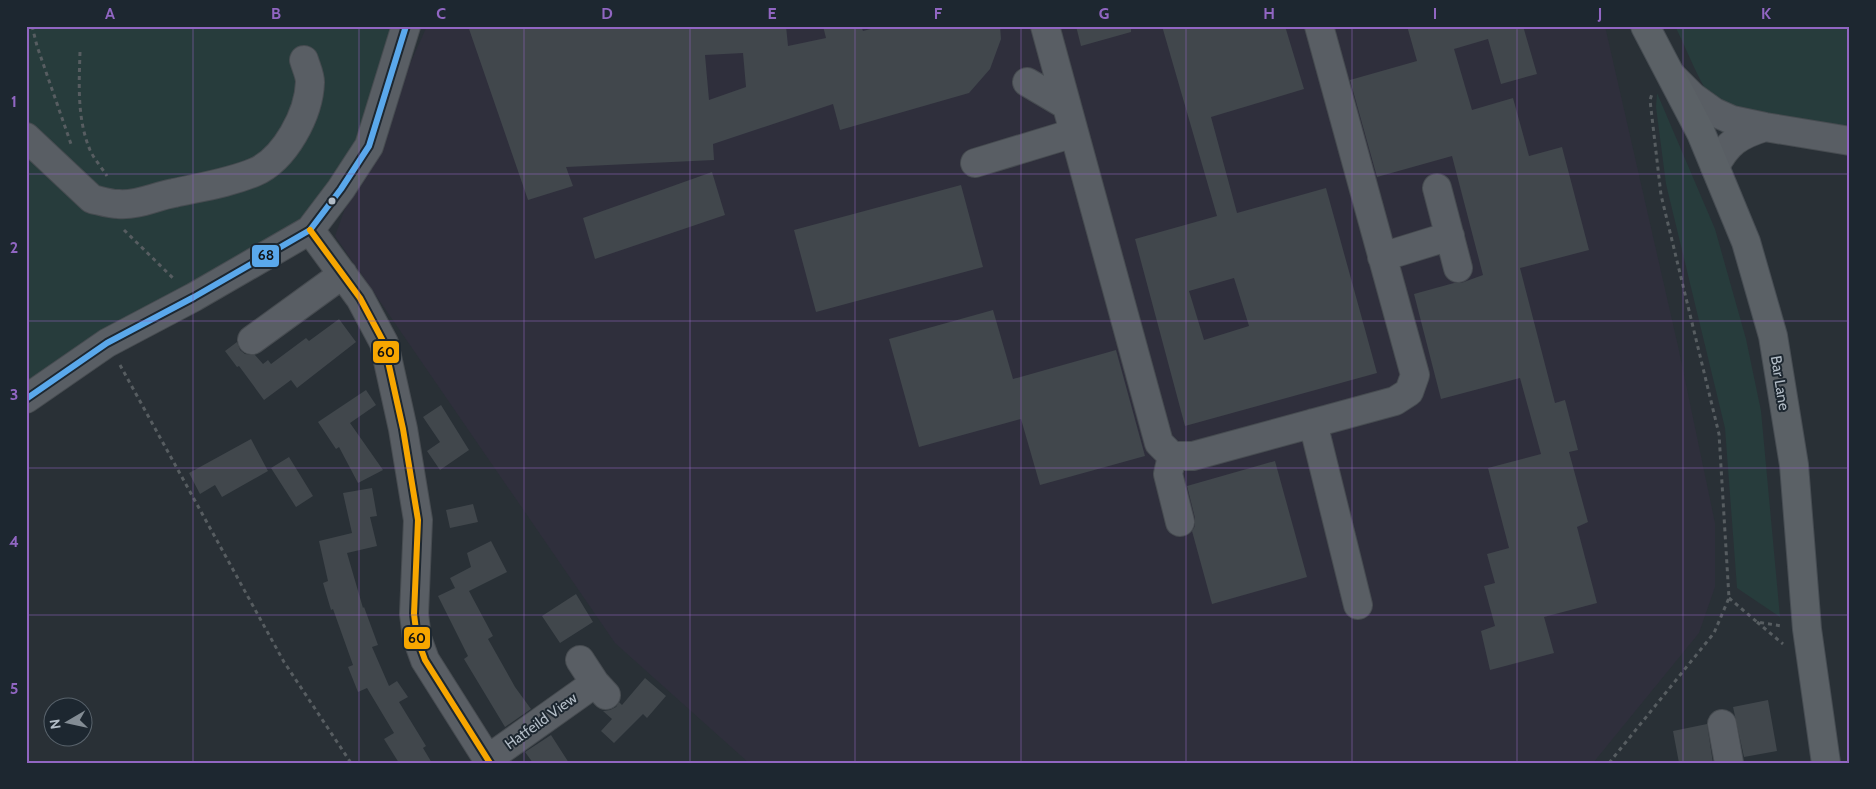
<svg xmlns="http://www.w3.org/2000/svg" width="1876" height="789" viewBox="0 0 1876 789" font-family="Cabin,sans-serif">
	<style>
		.medical { fill: #2f2f3c }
		.green { fill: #273c3c }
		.building { fill: #41474c; fill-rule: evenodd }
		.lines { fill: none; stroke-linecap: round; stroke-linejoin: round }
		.minor-casing { stroke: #474c51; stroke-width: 30 }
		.major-casing { stroke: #474d53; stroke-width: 30 }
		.path { stroke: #575d61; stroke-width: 3; stroke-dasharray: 4 4; stroke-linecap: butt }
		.minor { stroke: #595e64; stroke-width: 28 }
		.major { stroke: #5b6166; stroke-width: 28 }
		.bus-1-casing { stroke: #1d2730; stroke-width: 10 }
		.bus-2-casing { stroke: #1d2730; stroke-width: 10 }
		.bus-1 { stroke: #5aa8eb; stroke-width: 6 }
		.bus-2 { stroke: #f7a600; stroke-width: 6 }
		.grid { fill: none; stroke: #9166c2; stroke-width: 1; stroke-opacity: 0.55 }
		.bus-dot { fill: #b3bdc7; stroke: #1d2730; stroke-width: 2 }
		.labels { text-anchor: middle; stroke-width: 4; stroke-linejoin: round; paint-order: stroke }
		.street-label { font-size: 15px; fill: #b3bdc7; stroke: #1d2730 }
		.line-badge { stroke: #1d2730; stroke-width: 2 }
		.pale-badge-label { font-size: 14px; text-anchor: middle; font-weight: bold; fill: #111 }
		.neatline { fill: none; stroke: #9166c2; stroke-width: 2 }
		.grid-label { font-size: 16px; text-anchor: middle; font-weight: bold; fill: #9166c2 }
	</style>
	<rect width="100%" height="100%" fill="#293036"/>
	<path class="medical" d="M427,26H1605L1678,346L1715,523V587L1699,633L1593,763H749L615,643L335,236L344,211Z"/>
	<path class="green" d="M26,26H406L392,74L310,230L26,399Z
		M1675,26H1850V131C1820,125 1732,115 1712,98C1702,89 1683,41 1675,26Z
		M1657,93L1715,229L1746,339L1761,411L1780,617L1737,588L1725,428L1666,184L1656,107Z"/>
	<path class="building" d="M468,26H786L788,46L826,38L823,26H861L863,31L882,26H1000L1001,39L990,69L969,93L840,130L833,104L713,144L714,160L566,167L573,186L528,200ZM743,53L746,87L709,100L705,55Z
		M1076,26H1131V32L1081,46Z
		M1162,26H1285L1304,89L1211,117L1237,213L1326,188L1377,373L1185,426L1135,239L1217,216ZM1234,278L1249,326L1204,340L1189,291Z
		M1407,26H1523L1537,74L1501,84L1488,39L1454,49L1472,110L1513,98L1529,156L1562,147L1589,250L1520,268L1555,403L1565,400L1578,450L1569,452L1588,522L1577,527L1597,603L1544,617L1554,653L1490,670L1481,631L1495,626L1484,586L1495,583L1487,554L1509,548L1488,468L1541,454L1520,378L1441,399L1414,294L1454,283H1461L1483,275L1452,156L1377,177L1350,80L1417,61Z
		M712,172L725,215L595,259L583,218Z
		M961,185L983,267L816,312L794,230Z
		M993,310L1013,379L1116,350L1145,456L1040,485L1021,419L919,447L889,339Z
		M339,319L356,342L297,388L291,380L264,400L239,366L237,367L225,351L237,342L240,350L245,354L255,355L263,364L268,360L271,364L306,338L309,341Z
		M366,390L376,405L350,423L383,470L358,483L339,447L336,449L318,422Z
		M441,405L469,450L440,470L427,451L440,442L423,417Z
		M251,439L268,471L222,497L215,485L200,494L189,473Z
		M289,457L313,496L296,507L271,468Z
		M1275,461L1307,577L1212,604L1192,531L1195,526V518L1187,486Z
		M372,488L377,516L370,517L377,546L347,553L363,608L364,607L378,645L372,647L389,686L397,681L408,697L399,702L426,746L423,748L432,763H399L384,739L394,733L367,688L358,692L348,667L353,665L333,609L331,610L323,583L328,581L319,541L352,533L343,493Z
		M473,504L478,522L450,528L446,510Z
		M491,541L507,572L469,591L493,636L488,639L515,687L531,709L505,727L464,659L468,656L438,596L455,588L450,578L471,567L467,553Z
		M576,594L593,622L560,643L542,616Z
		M645,678L666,696L647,718L643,714L614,743L601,731L612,719L603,711L610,710L616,707L619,702L622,705Z
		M1768,700L1777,751L1744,757L1733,707Z
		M1707,724L1713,763H1679L1673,731Z
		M551,735L569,763H533L525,752Z"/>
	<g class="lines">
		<g class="minor-casing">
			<path id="minor" d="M1045,26L1159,443L1172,456H1193L1395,401L1409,392L1415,375L1319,26
				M1673,77L1693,97L1714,112L1732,120L1765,127L1850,141
				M1027,82L1066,105
				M26,137L92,199C101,201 110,204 118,204C137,206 156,196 174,193C201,187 229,183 255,172C285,159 309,114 310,82C310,75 306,67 304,60
				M975,163L1074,133
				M1715,167C1727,143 1739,135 1765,127
				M1437,188L1458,268
				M310,230L360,298L384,343L403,429L418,520L414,614L417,638L425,660L490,763
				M1382,257L1450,236
				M252,340L343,274
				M26,399L107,343L194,297L310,230L341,189L369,146L406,26
				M1313,423L1358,605
				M1172,456L1168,474L1180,522
				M580,660L595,683L606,695
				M1722,724L1729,763
				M488,759L595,683"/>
		</g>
		<g class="major-casing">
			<path id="major" d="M1645,26L1701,133L1746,242L1773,336L1794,465L1807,629L1826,763"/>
		</g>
		<path class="path" d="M32,26L37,46L71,144
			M80,52C79,85 77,119 90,150C94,159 102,168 107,176
			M124,230L175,280
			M120,365L284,662L351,763
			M1729,598L1757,622L1782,626
			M1757,622L1783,644
			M1609,763L1714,633L1729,598L1719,434L1661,195L1650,100L1652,94"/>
		<use href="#minor" class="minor"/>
		<use href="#major" class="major"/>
		<g class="bus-1-casing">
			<path id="bus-1" d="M26,399L107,343L194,297L310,230L341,189L369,146L406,26"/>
		</g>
		<g class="bus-2-casing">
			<path id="bus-2" d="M310,230L360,298L384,343L403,429L418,520L414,614L417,638L425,660L490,763"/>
		</g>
		<use href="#bus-1" class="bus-1"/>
		<use href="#bus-2" class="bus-2"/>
	</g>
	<path class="grid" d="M193,26V763M359,26V763M524,26V763M690,26V763M855,26V763M1021,26V763M1186,26V763M1352,26V763M1517,26V763M1683,26V763M26,174H1850M26,321H1850M26,468H1850M26,615H1850"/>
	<circle class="bus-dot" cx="332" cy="201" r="4.5"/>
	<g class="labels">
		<g class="street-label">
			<text transform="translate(1780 383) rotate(81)" y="5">Bar Lane</text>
			<text transform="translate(541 721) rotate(-36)" y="5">Hatfeild View</text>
		</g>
	</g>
	<g class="line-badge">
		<rect x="251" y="244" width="29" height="24" rx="5" fill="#5aa8eb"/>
		<rect x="372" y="340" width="28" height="24" rx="5" fill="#f7a600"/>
		<rect x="403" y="626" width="28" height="24" rx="5" fill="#f7a600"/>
	</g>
	<g class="pale-badge-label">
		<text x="266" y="260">68</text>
		<text x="386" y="357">60</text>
		<text x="417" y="643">60</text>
	</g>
	<rect width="1876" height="789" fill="none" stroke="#1d2730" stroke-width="55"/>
	<g transform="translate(68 722) rotate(261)"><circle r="24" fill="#1d2730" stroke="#59636c"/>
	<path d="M0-4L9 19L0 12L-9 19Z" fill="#838c94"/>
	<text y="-8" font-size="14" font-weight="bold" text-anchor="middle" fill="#b3bdc7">N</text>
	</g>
	<rect x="28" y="28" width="1820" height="734" class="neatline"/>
	<g class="grid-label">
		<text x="110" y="19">A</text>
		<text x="276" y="19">B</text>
		<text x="441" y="19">C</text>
		<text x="607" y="19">D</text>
		<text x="772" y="19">E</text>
		<text x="938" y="19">F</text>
		<text x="1104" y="19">G</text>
		<text x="1269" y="19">H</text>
		<text x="1435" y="19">I</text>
		<text x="1600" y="19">J</text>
		<text x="1766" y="19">K</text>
		<text x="14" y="107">1</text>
		<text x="14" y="253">2</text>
		<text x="14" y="400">3</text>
		<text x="14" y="547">4</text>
		<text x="14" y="694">5</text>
	</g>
</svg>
